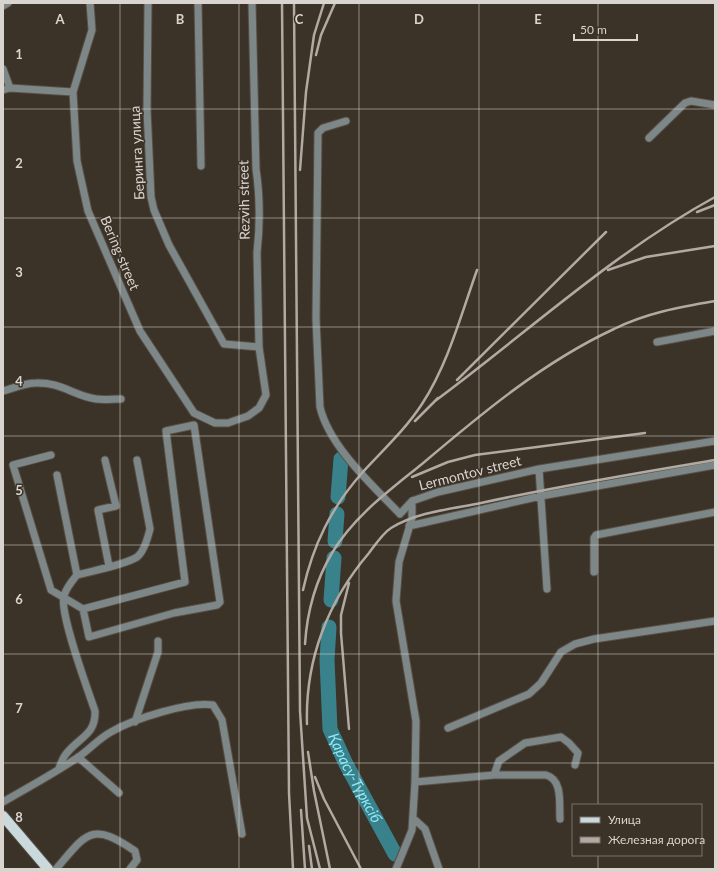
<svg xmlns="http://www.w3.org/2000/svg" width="718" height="872" viewBox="0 0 718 872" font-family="Lato,sans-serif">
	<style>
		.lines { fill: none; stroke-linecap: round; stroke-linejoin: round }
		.river { stroke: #39828c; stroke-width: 15 }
		.minor-casing { stroke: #574f46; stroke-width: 9 }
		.major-casing { stroke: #574f46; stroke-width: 12 }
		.minor { stroke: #7e8788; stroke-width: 7 }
		.major { stroke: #c9d9dc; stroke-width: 10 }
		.rail { stroke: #b0aaa2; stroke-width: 2.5 }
		.grid { fill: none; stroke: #d9d4cd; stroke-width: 1; stroke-opacity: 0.55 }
		.labels { text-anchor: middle; stroke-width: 3; stroke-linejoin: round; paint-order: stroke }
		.street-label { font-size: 14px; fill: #d9d4cd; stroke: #3b3228 }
		.water-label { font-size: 15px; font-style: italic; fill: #8eebf9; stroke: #3b3228 }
		.grid-label { font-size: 13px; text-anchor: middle; font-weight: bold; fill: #d9d4cd; stroke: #3b3228; stroke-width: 3; stroke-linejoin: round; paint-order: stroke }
	</style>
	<rect width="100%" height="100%" fill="#3b3228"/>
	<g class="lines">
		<g class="river">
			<path d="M338,497L341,459"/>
			<path d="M335,541L337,514"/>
			<path d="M331,600L334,558"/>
			<path id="s1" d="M329,627L327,660L330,729L346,764L395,854"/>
		</g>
		<g class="minor-casing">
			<path id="minor" d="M90,3L92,30L73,92L77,161L88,211L140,331L194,413L215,423H228L248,416L259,408L266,395L259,347L257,253C260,226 260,196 256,169L252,3
				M148,3L147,109L151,197L154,210L169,245L224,344L259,347
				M198,3L201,166
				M3,6L8,3
				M3,69L10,88
				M3,90L10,88L73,92
				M346,121L323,128L318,133L316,319L320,407C329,446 372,485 400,514L412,501
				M649,138L685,103L691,101L715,105
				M657,342L715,331
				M3,391C14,388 25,383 36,383C61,382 74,396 96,399C104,400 112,399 121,399
				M51,455L13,465L51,590L83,609L185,582L166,431L194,425L220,602L217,605L174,613L89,637L83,609
				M105,460L116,506L98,510L109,566
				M539,469L547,589
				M57,475L77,575
				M409,526L541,496L715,465
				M594,572V538L596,535L715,512
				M135,722L158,652V641
				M448,728L529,694L541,683L561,652L575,644L594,639L715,621
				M78,757L119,793
				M59,768C61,764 63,757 66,754C79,737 96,735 95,711C88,690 59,613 64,596C66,588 72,581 77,575C91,571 125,565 137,557C144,552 148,537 150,529L137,460
				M494,775H546C563,780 559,803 560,819
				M415,782L494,775L499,761L525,743L561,737L569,743L578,753L575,765
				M3,802C27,788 53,774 77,758C89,750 98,739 111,732C133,719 189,701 213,705L222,720L242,834
				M413,818L425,829L439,869
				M56,869C87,833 91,821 135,851L137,860L130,869
				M396,869L412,830L415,782L416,721L396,601L399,562L412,518V501L438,492L539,469L715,441"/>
		</g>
		<g class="major-casing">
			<path id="major" d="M3,816L48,869"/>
		</g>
		<use href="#minor" class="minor"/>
		<use href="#major" class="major"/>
		<path class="rail" d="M282,3L289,793L293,869
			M294,3L300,711L307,818L320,869
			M316,55L321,35L335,3
			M300,170L306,92L314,35L324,3
			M697,212L715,205
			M608,270L646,257L715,246
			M457,380L606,232
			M435,401C528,332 613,253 715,197
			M415,421L438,398
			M412,477L448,462L475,455L645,433
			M349,583L341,615V633L349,729
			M303,590C313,545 331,508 362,473C383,450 405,430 422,404C448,364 461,315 477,270
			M305,644C307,613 316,580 332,553C354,516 390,490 422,464C481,414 543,362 614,329C646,313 680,307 715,301
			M307,724C305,660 328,601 369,553C375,545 383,533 391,528C417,512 451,509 481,503C558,486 637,473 715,460
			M308,752L314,791L330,869
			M315,777L324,799L361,869
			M301,810L305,869
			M309,846L312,869"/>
	</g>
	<path class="grid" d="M120,3V869M239,3V869M359,3V869M479,3V869M598,3V805M3,109H715M3,218H715M3,327H715M3,436H715M3,545H715M3,654H715M3,763H715M598,855V869"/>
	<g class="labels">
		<g class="street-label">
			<text transform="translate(137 153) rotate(-93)" y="5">Беринга улица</text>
			<text transform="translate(244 200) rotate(-91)" y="5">Rezvih street</text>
			<text transform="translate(120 253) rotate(67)" y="5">Bering street</text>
			<text transform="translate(470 473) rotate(-14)" y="5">Lermontov street</text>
		</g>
		<g class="water-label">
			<text dy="5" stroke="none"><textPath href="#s1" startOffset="157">Қарасу-Түрксіб</textPath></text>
		</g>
	</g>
	<g class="grid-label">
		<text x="60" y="24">A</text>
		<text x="180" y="24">B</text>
		<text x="299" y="24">C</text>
		<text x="419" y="24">D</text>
		<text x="538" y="24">E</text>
		<text x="19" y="59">1</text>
		<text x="19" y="168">2</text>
		<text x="19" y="277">3</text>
		<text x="19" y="386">4</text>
		<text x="19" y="495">5</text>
		<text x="19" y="604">6</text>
		<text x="19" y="713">7</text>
		<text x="19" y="822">8</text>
	</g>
	<rect width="718" height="872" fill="none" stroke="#d9d4cd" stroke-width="8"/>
	<rect x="572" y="804" width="130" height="52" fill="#3b3228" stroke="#7a736a"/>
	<rect x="580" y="817" width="20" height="6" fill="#c9d9dc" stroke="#7a736a"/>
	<text x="608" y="824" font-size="12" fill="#d9d4cd">Улица</text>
	<rect x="580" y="837" width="20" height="6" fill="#b0aaa2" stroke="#7a736a"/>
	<text x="608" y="844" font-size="12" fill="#d9d4cd">Железная дорога</text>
	<path d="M574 34v6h63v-6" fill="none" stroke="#d9d4cd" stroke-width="2"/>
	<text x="580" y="34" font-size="12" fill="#d9d4cd" stroke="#3b3228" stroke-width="3" paint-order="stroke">50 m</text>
</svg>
